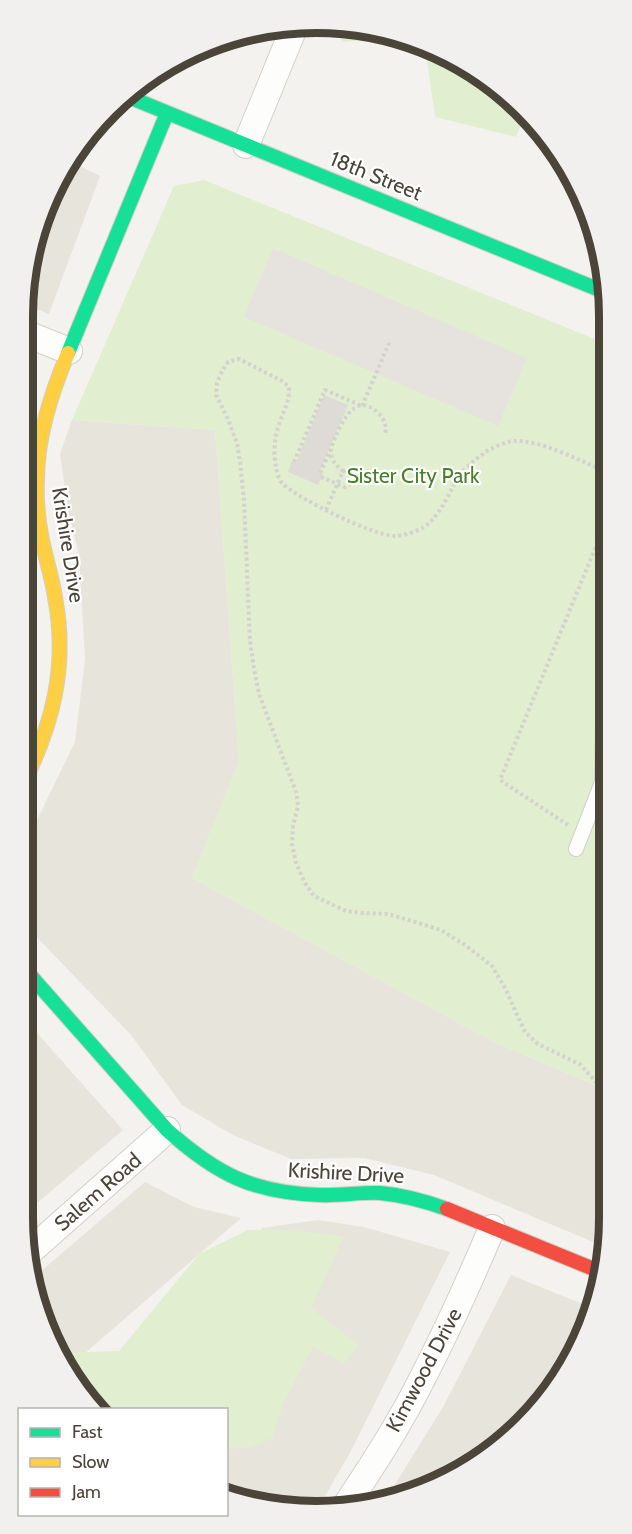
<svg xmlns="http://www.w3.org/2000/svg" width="632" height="1534" viewBox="0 0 632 1534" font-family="Cabin,sans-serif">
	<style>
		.residential { fill: #e7e4dc }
		.green { fill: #e1eecf }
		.parking { fill: #e6e3df }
		.building { fill: #dedbd6 }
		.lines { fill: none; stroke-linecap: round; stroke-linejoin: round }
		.lane-casing { stroke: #d2d0cb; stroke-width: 16 }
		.street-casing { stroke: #d2d0cb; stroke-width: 28 }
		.fast-casing { stroke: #d3cfc5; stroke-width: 16 }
		.slow-casing { stroke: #d3cfc5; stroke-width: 16 }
		.jam-casing { stroke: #d3cfc5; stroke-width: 16 }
		.path { stroke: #d3d2cc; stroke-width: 4; stroke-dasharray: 3 3; stroke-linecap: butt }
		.lane { stroke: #fdfdfc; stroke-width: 14 }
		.street { stroke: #fdfdfc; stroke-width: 26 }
		.fast { stroke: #16e098; stroke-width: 14 }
		.slow { stroke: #ffcf43; stroke-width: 14 }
		.jam { stroke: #f24e42; stroke-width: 14 }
		.labels { text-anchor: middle; stroke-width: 4.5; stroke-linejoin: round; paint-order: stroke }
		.street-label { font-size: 21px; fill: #4b4439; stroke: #fff }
		.park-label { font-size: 21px; fill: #4a7f2a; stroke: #fff }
		.rim { fill: none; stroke: #4b4439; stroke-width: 8 }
	</style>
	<rect width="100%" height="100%" fill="#f4f2ee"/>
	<path class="residential" d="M72,162L100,176L49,314L24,304L38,222Z
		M72,420L215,430L239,761L192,878L496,1043L609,1091V1218L605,1247L434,1175L364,1158L291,1159L233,1135L182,1105L131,1035L23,923L22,836L36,822L75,742L85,659L79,555L68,510L60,454Z
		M23,1017L123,1130L23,1215H22Z
		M145,1182L194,1207L241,1218L69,1367L38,1313L33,1278Z
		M318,1220L364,1227L450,1252L351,1451L318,1508L277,1509L227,1492L226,1410H174L262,1228Z
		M511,1275L595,1309L549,1397L463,1472L384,1502L443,1407Z"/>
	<path class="green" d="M333,28L405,37L343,42Z
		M425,46L479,72L524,111L525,114L516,137L435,117Z
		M204,180L607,344L609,1091L496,1043L192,878L239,761L215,430L72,420L174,186Z
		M248,1230H292L344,1236L311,1308L359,1345L344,1363L313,1347L283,1404L272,1438L251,1447L227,1449L226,1410L94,1409L62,1353L119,1351L199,1254Z"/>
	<path class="parking" d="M273,248L527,358L498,426L244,317Z"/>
	<path class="building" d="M324,395L348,405L319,473L323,474L318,485L288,472L292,461L296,463Z"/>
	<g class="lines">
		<g class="lane-casing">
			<path id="lane" d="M576,849L602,782L603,731L608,705"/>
		</g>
		<g class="street-casing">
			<path id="street" d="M246,145L296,23
				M22,332L69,351
				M28,1253L167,1130
				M345,1507C372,1466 399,1425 421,1381C447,1331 470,1280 492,1228"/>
		</g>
		<g class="fast-casing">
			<path id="fast" d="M129,97L607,293
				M68,353L167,113
				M22,966L167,1130C216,1174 253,1193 320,1195C340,1196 360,1192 380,1193C403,1195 425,1201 447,1209"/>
		</g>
		<g class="slow-casing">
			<path id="slow" d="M22,786C53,725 68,666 55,597C52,578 46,559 42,540C38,520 36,500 37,481C37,437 51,394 68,353"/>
		</g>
		<g class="jam-casing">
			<path id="jam" d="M447,1209L601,1272"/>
		</g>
		<path class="path" d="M362,406L390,341
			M294,462L325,390L360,405
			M343,471L350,473
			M607,472C583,462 539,439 513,441C504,442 495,447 487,451C477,458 468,465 460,475C448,493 442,514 424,527C416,532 403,536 394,536C372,535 299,499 283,484C279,480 277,473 276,467C274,457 274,445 276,435C279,418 290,405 289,387L282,381L239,359L228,362L222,371L217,383L216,395L227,417L237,443L240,462L244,500L250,641L254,669L259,694L296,792L298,806L293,826L292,844L296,863L305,883L314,896L346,911L363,913L388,914L412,921L441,930L465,945L492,966L505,988L525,1032L538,1044L581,1065L609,1097
			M320,473L331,449
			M321,477L345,487L350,484
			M326,510L343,471C336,466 331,460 331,451C331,445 335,439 337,433C345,416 358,393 378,413C385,420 387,426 385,435
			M568,825L500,780L608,517"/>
		<use href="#lane" class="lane"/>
		<use href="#street" class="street"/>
		<use href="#fast" class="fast"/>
		<use href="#slow" class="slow"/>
		<use href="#jam" class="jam"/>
	</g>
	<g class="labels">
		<g class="street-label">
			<text transform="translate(376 176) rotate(22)" y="7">18th Street</text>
			<text transform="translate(68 545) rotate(81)" y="7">Krishire Drive</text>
			<text transform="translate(346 1173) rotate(3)" y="7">Krishire Drive</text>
			<text transform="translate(98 1192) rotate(-41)" y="7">Salem Road</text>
			<text transform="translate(424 1370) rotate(-62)" y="7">Kimwood Drive</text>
		</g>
		<g class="park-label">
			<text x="413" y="483">Sister City Park</text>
		</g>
	</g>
	<path d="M0 0H632V1534H0ZM316 33H316A283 283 0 0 1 599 316V1218A283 283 0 0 1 316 1501H316A283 283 0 0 1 33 1218V316A283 283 0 0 1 316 33Z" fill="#f1f0ef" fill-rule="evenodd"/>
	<path class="rim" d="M316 33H316A283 283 0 0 1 599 316V1218A283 283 0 0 1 316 1501H316A283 283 0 0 1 33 1218V316A283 283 0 0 1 316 33Z"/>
	<rect x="18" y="1408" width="210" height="108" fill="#ffffff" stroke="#b7b4b0" stroke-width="1.5"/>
	<rect x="30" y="1428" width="30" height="9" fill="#16e098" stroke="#b7b4b0" stroke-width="1.5"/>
	<text x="72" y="1438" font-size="18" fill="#4b4439">Fast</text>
	<rect x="30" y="1458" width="30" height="9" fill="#ffcf43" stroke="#b7b4b0" stroke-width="1.5"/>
	<text x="72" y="1468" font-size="18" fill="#4b4439">Slow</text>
	<rect x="30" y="1488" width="30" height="9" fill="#f24e42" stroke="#b7b4b0" stroke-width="1.5"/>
	<text x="72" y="1498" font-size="18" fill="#4b4439">Jam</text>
</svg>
